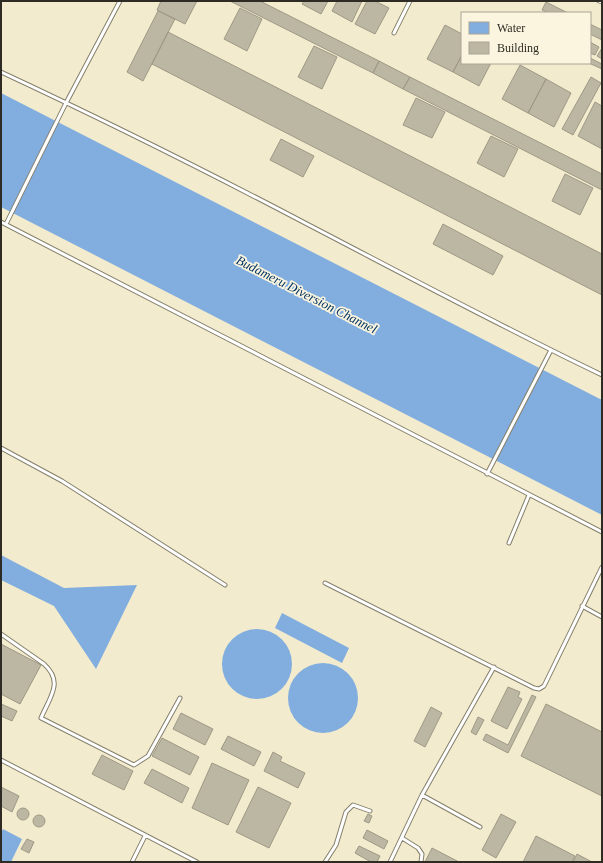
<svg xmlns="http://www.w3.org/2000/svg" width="603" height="863" viewBox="0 0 603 863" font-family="Georgia,serif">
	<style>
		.built { fill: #f3ebce; fill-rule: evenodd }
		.water { fill: #82aedf }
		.building { fill: #bcb7a3; stroke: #9e9985 }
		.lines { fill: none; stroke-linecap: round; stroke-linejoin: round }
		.lane-casing { stroke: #847f6c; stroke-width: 5 }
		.lane { stroke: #fff; stroke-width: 3 }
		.labels { text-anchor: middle; stroke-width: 3.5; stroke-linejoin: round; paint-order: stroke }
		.water-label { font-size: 13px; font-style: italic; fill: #063764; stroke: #fbf5e0 }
	</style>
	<rect width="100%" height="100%" fill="#fbf5e0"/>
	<path class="built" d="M1,1H602V862H1ZM462,13H590V63H462Z"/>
	<path class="water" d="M1,93L602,400V515L1,207Z
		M1,555L64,588L137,585L96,669L54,606L1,580Z
		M282,613L349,648L342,663L275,628Z
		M222 664a35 35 0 1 1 70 0a35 35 0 1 1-70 0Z
		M288 698a35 35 0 1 1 70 0a35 35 0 1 1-70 0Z
		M3,829L22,839L11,862H1V833Z"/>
	<path class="building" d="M161,1H197L185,24L157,10Z
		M230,1H260L379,61L373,73Z
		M304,1H328L321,14L302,4Z
		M337,1H362L352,22L332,11Z
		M367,1H375L389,8L375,34L355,24Z
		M546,2L568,13H548L542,10Z
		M240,8L262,19L247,51L224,39Z
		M158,11L175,19L143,81L127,72Z
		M590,24L602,30V40L590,34Z
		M445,25L462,34V55L453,72L427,59Z
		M168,32L602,254V295L152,64Z
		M590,42L599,47L595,55L590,53Z
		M314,46L337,57L322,89L298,77Z
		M602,48V59L597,56Z
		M462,55V63H491L479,86L453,72Z
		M590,58L602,64V69L589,63Z
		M379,61L410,77L403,89L373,73Z
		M520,65L546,79L528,113L502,99Z
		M410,77L602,174V190L403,89Z
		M591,77L601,83L573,135L562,129Z
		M546,79L571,93L554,127L528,113Z
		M416,98L445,112L432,138L403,125Z
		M595,102L602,106V149L578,136Z
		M491,136L518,149L504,177L477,163Z
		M281,139L314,156L303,177L270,160Z
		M565,174L593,188L580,215L552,201Z
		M443,224L503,256L493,275L433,244Z
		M1,644L41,665L20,704L1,694Z
		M508,687L520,692L518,697L522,699L507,729L491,721Z
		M532,695L536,697L508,753L483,740L486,734L508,745Z
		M1,704L17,711L12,721L1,716Z
		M546,704L602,732V796L521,756Z
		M431,707L442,713L425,747L414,741Z
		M181,713L213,729L205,745L173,729Z
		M478,717L484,720L476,735L471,732Z
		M228,736L261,752L254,766L221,749Z
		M162,738L199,757L190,775L152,756Z
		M273,752L282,757L280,761L305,773L298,788L264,771Z
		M102,755L133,771L124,790L92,774Z
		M212,763L249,780L228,825L192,808Z
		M152,769L189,788L182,803L144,783Z
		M1,787L19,796L12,812L1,806Z
		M258,787L291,803L269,848L236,832Z
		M17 814a6 6 0 1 1 12 0a6 6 0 1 1-12 0Z
		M368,814L372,816L369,823L364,821Z
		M501,814L516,822L496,858L482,850Z
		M33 821a6 6 0 1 1 12 0a6 6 0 1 1-12 0Z
		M367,830L388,841L384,849L363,838Z
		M536,836L575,856L572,862H523Z
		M27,839L34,842L29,853L21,849Z
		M359,846L380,856L377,862H371L355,853Z
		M432,848L459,862H425Z
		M577,854L592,862H573Z"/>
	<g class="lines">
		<g class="lane-casing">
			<path id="lane" d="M599,1L602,2
				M394,33L410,1
				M1,72C104,120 206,171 307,224C405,275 502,327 602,375
				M1,222L602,532
				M6,224L66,103L120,1
				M1,448L62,481L225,585
				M487,474L551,350
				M509,543L529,495
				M325,583L534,688L539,689L544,686L602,567
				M582,606L602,617
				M1,634L44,664C64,682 50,697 41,718L134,765L148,756L180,698
				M1,760L197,862
				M422,795L480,827
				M402,838L418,848L422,854L421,862
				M132,862L145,836
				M325,862L336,845L346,812L353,805L370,811
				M390,862L422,795L494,667"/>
		</g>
		<use href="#lane" class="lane"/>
	</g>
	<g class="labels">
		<g class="water-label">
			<text transform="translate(307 294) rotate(27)" y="5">Budameru Diversion Channel</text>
		</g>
	</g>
	<rect width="603" height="863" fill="none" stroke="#2d2b23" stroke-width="4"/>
	<rect x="461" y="12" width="130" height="52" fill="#fbf5e0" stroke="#a9a494"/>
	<rect x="469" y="22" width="20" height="12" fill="#82aedf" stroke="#a9a494"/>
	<text x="497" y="32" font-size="12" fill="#2d2b23">Water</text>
	<rect x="469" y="42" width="20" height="12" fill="#bcb7a3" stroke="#a9a494"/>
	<text x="497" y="52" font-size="12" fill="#2d2b23">Building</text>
</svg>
